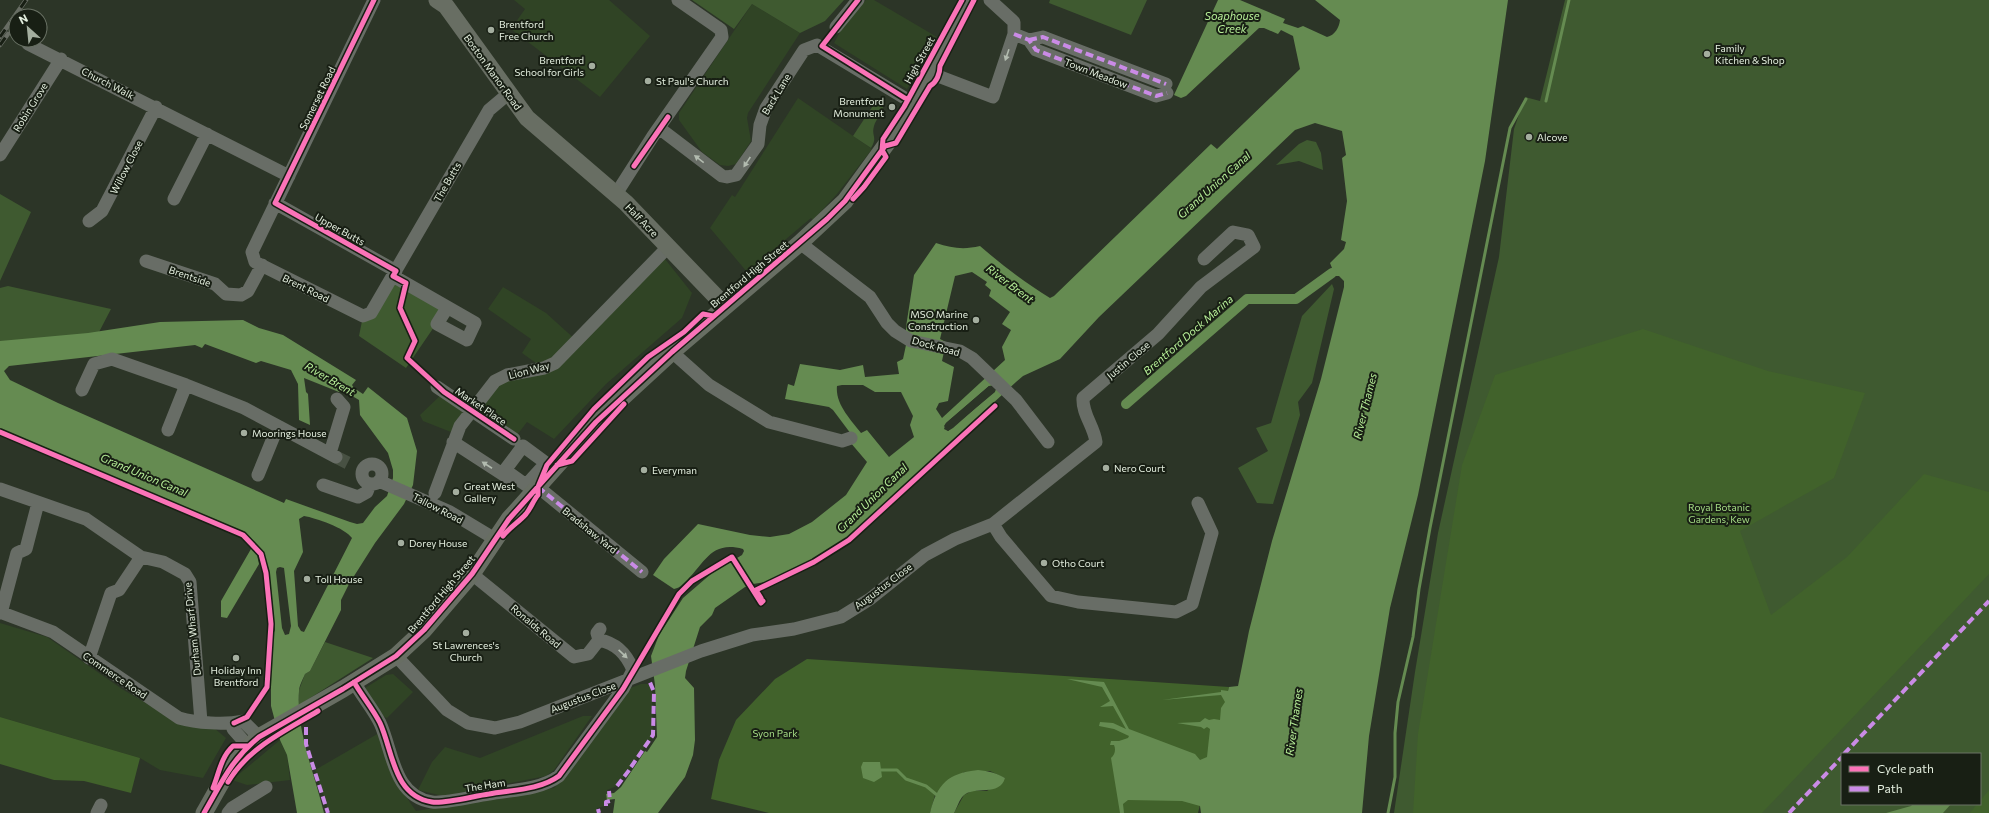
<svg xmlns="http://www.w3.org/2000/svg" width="1989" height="813" viewBox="0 0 1989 813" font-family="Commissioner,sans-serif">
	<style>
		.built { fill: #304425 }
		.green { fill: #3f5a30; fill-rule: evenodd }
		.forest { fill: #41622b }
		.water { fill: #658b51; fill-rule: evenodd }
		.pier { fill: #2c3527; fill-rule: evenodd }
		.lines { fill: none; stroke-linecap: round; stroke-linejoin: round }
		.stream { stroke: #658b51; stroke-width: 3 }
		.canal { stroke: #658b51; stroke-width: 10 }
		.minor-tunnel { stroke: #485143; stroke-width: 13; stroke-dasharray: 13 6; stroke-linecap: butt }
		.minor { stroke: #686d66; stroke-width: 13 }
		.major { stroke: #686e63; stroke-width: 17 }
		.rail-casing { stroke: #686d64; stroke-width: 4.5 }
		.rail { stroke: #181f14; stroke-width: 3; stroke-dasharray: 9; stroke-linecap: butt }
		.quiet { stroke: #ca8be6; stroke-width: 4; stroke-dasharray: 8 4; stroke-linecap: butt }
		.cycleway-casing { stroke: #181f14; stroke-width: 8 }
		.cycleway { stroke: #fb73b8; stroke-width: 5 }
		.oneway { fill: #b2bbaf }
		.poi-dot { fill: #a4ae9f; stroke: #181f14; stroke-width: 1.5 }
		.labels { text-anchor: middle; stroke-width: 4; stroke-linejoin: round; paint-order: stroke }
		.poi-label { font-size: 10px; fill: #e4efdf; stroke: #181f14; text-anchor: start }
		.street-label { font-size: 10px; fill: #e4efdf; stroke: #181f14 }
		.park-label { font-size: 10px; fill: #a5dc85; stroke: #181f14 }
		.water-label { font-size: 11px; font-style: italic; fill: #b8f099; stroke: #181f14 }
	</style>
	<rect width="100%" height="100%" fill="#2c3527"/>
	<path class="built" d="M514,0H609L650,36L600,97L511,29L525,9Z
		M866,0H874L937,37L927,58L907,89L834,43L842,28Z
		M752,4L800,33L748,113L747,118L751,141L736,164L728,166L720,165L702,152L679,120V113Z
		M798,98L872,149L837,194L813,220L811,218L747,272L710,228L732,195L735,197Z
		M661,254L692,293L682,318L606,384L554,439L527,422L514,439L471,411L456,434L423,421L420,415L444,392L471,411L495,381L543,368L522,353L531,339L488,309L503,287L546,313L577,341Z
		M0,623L47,637L122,689L178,722L214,728L226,738L203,778L160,770L140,758L0,717Z
		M393,674L413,692L387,718L380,715L365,688L386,675Z
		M641,684H649L652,692L653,735L617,786L607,790L608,799L604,802L605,806L597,808V813H329L315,770L379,733L398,785L416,811L554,788L562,780L625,690Z
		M583,716H592L554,770L546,776L443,796L418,790L432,762L445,747L480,758Z
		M280,740L287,755L290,780L247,785L232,780Z"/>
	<path class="green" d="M692,0H844L825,21L800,33L752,4L734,29Z
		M1050,0H1147L1131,35L1049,3Z
		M1565,0H1989V813H1394L1415,672L1438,533L1499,257L1514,129L1525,97L1540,101ZM1842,754H1980V804H1842Z
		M878,98C890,109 877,115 874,126C871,136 878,137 871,148L853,136Z
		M1307,140L1316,142L1321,153L1323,170L1299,161L1276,165L1299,144Z
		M0,194L31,212L0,281Z
		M393,276L447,308L406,368L359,336L363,316Z
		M1332,284L1334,289L1312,383L1298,402L1300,415L1273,504L1257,503L1238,468L1268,451L1256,428L1271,423L1302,316Z
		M8,286L111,309L98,334L0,345V288Z
		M325,642L373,658L299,705V690L305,674L310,671Z"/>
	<path class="forest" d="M1643,329L1768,371L1865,393L1834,478L1740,531L1771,615L1847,557L1924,474L1989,492V574L1762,813H1413L1418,734L1462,465L1495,375Z
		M807,659L1229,687L1198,813H954L964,795L972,791H987L1005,778L990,771L964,772L935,795L930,813H769L711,799L719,760L736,720L775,679Z
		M0,717L140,758L131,793L84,781L54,780L0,764Z
		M1989,790V813H1970L1977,804H1980V801Z"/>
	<path class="water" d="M1218,0H1240L1285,19L1283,23L1298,28L1303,26L1327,37C1335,35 1339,28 1340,20L1315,0H1508L1485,161L1475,211L1418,495L1390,608L1369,736L1362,813H1201L1200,806L1182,801L1128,800L1123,804L1124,813H1120L1111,758C1115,755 1116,749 1114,745H1110L1111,741H1119L1128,738L1129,736L1114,729L1099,726L1100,722L1113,723L1126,729L1113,706L1100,707L1110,701L1102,687L1067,679L1104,682L1129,729L1195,754L1200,760L1207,757L1210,729L1207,727L1204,729L1201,727L1177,723L1200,722L1205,718L1209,720L1214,719L1220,720L1221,708L1225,702L1221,695L1162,700L1221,692V690L1228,691L1229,687L1238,686L1249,631L1272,541L1321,379L1344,287V281L1339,276H1334L1330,270L1332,268L1330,263L1344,249L1346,242L1341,240L1347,201L1342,158L1346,155L1342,131L1315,123L1295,130L1099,317L1060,359L1023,376L1016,382L847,538L813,559L786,572L766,582L753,584L745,587L715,608L712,615L700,627L686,671L685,678L694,688L695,740L693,755L685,777L658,813H613L615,799L607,800L606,794L614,793L621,787L645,751L647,752L657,737L655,685L651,656L659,635L683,598L712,573L742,555L744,551L743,549C710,540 705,564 684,583C681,586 679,588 674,589L653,575L664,559L698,524L750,535L770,537L789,534L812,522L846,495L867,462L850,442L854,438L833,410L829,407L785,399L788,384L794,386L800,364L840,370L863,365L865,377L899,374L897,362L903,359L906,345V327L914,275L936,243C952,248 963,250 980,246C1002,265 1025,283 1050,298L1054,296L1211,144L1217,149L1300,69L1293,36L1281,30L1278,34L1264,28H1259L1186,96L1181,98L1174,95ZM972,272L987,282L985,285L991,290L989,296L1010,312L1002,324L1011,330L1002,347L1005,360L942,418L936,409L939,403L948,401L954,367L942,361L946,342L940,339L955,276ZM842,385H863L875,392H901L913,416L910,425L914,437L889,457L867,430L861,433C851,420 835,404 837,386ZM989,386L996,387L995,392L948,431L944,426L946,423Z
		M243,320L259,328L283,335L356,380L352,385L354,388L363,394L368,387L407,418L417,451L413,485L404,504L375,543L349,584L341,600V610L310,671L305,674C303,679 299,686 299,691C296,731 315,775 324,813H297L287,755L280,740L271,706V639L275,630L269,569L261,551L257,555L259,564L227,618L221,617V601L255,542L245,533L0,431V341L88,333L160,322ZM205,344L256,363L261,361L291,370L298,384L299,420L310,425L308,394L306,392L304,378L339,392L342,390L359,400L360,415L388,453L393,470V478L387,496L375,507L363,523L357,524L350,522L286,499L284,503L58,403L10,380L4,371L9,366L195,345L202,348ZM304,516C316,518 345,528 352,538L304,632L301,631L298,626L294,571L303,552L299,519ZM280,567L284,568L291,626L289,634L285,635L282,628L276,572L277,568Z
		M863,762H880L882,777L874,782L863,778L861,767Z
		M978,770C989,771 996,773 1005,778C1000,797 974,785 963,796C959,800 957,808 954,813H930C937,784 948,773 978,770Z
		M1913,804H1951L1943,813H1886L1911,806Z"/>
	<path class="pier" d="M995,385L997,387L995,391L953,428L948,431L944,429L946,423L989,386ZM990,388H994L956,422L946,428L948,425Z"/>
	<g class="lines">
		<path class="stream" d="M1546,101L1569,0
			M881,770H897L906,779L926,786L937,795
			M1388,813L1395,777V733L1398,702L1413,637L1419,589L1430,528L1510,128L1526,99"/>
		<path class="canal" d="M1126,404L1247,299H1296L1332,273"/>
		<path class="minor-tunnel" d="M336,457L352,465"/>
		<path class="minor" d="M374,0L252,252L255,262L363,316L371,313L489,110L508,94
			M836,27L858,0
			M1014,34L1029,40L1036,50L1156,96L1167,93
			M1029,40L1043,37L1166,84
			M28,44L289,176
			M930,73L993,97L1014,34V22L990,0
			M659,128L722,176L727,177L736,175L758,144L760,125L766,108L804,50L817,45L913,103
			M0,155L61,59
			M616,194L653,136L722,37L721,30L717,27L678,0
			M174,199L207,134
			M275,203L396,271
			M89,221L102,211L156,107
			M800,243L870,297L887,323L895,331L911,341L960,351L972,358L1016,400L1048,442
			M146,261L215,284L226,294L241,295L248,291L262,265
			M393,276L475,323L467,340L437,324L447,308
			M672,352L709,385L769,422L842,441L851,438
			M437,387L514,439
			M82,390L94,364L112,359L186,385L244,408L336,457
			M168,430L186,385
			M453,442L510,479
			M523,446L546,463L526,485L505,470Z
			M330,453L344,407L337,399
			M362 474a10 10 0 1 1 20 0a10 10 0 1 1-20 0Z
			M258,475L278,426
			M379,481L450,512L495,539
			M323,485L358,497L367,492L370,484
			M538,487L642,572
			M0,489L86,519L141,557L163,562L185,574L190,582L201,722
			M435,493L460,426L495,381L507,375L544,368L555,363L668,247
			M993,524L1001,537L1051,596L1078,602L1176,612L1192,604L1212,533L1198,503
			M472,574L574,657L588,654L599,640
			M0,612L53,632L179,718C196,723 225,725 243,721L259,737
			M1,613L17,553L26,549L38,503
			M599,640L597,633L600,629
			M396,656L447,710L468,723L495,728L520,722L701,651L752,635L794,629L841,617L870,599L925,555L955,539L993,524L1096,442C1094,426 1082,414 1083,398L1158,334L1201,287L1254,247L1248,235L1233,232L1204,259
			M89,658L111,593L119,590L141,557
			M354,682C362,696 373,709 380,723C393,751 393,796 432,802C445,804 474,796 489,794C511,790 540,790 559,776L623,689L633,670C627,655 616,643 599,640
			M234,723L233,729L248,746
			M97,813L101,805
			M228,813L232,808L266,787"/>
		<path class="major" d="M437,0L446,6L527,118L626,203L725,306
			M204,813C222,782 231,760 259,737L343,689L396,656L424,630L472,574L509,519L596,422L672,352L800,243L845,201L893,135L913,103L968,0"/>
		<g class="rail-casing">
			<path id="rail" d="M0,37L26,0
				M0,45L8,34"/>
		</g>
		<use href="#rail" class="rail"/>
		<path class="quiet" d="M1014,34L1029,40L1036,50L1156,96L1167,93
			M1029,40L1043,37L1166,84
			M538,487L642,572
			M306,727V744L328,813
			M1844,754L1989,601
			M631,767L653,735L654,692L649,680
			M617,786L630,769
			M606,806V802L610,801L609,791
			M598,809L599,813
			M1789,813L1842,757"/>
		<g class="cycleway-casing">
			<path id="cycleway" d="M374,0L275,203L396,271L393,276L406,283L400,308L415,341L407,358L444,392L514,439
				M822,46L908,100
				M822,46L858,0
				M634,166L668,117
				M853,199L864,187L886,157L882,150L883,139L904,107L962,0
				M0,432L243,535L261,554L266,573L271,624L267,687L247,717L234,723
				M557,465L572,461L624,404
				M503,536C510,527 519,522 526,514C531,508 533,501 538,495V487L547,465L594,409L648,357L684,332L703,314L713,316
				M761,598L756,590L814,562L849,540L995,406
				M354,682C362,696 373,709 380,723C393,751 393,796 432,802C445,804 474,796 489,794C511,790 540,790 559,776L623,689L679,594L692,581L732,557L761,603L763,601
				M228,782C249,747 285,731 318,711
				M213,788C219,773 221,757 233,746H248
				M204,813C222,782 231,760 259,737L343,689L396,656L424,630L472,574L509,519L596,422L672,352L827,219L845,201L885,146L896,143L930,86C937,82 940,73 940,66L974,0"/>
		</g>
		<use href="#cycleway" class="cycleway"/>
	</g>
	<defs><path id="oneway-solid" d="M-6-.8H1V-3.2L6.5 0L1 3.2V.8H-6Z"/></defs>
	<g class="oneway">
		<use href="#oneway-solid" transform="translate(1007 55) rotate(109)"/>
		<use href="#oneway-solid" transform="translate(699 159) rotate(-142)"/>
		<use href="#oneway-solid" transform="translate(747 162) rotate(124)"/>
		<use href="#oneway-solid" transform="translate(487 465) rotate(-147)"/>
		<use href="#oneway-solid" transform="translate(623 654) rotate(43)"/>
	</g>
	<g class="poi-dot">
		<circle cx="491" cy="30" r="4"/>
		<circle cx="1707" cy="54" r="4"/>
		<circle cx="592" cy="66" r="4"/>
		<circle cx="648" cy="81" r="4"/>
		<circle cx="892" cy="107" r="4"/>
		<circle cx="1529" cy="137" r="4"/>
		<circle cx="976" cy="320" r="4"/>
		<circle cx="244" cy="433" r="4"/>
		<circle cx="1106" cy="468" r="4"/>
		<circle cx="644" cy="470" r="4"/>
		<circle cx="456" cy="492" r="4"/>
		<circle cx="401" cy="543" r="4"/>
		<circle cx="1044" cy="563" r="4"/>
		<circle cx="307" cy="579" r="4"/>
		<circle cx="466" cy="633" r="4"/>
		<circle cx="236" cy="658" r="4"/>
	</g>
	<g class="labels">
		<g class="poi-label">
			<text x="499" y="28">Brentford<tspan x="499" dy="12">Free Church</tspan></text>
			<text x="1715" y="52">Family<tspan x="1715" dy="12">Kitchen &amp; Shop</tspan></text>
			<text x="584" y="64" text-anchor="end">Brentford<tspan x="584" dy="12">School for Girls</tspan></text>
			<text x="656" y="85">St Paul's Church</text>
			<text x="884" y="105" text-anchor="end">Brentford<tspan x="884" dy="12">Monument</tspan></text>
			<text x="1537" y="141">Alcove</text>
			<text x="968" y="318" text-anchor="end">MSO Marine<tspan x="968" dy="12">Construction</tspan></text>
			<text x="252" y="437">Moorings House</text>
			<text x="1114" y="472">Nero Court</text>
			<text x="652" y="474">Everyman</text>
			<text x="464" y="490">Great West<tspan x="464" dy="12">Gallery</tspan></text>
			<text x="409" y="547">Dorey House</text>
			<text x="1052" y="567">Otho Court</text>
			<text x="315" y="583">Toll House</text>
			<text x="466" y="649" text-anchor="middle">St Lawrences's<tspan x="466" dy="12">Church</tspan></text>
			<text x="236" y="674" text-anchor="middle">Holiday Inn<tspan x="236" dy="12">Brentford</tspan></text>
		</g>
		<g class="street-label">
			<text transform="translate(919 60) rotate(-61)" y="4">High Street</text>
			<text transform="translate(493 72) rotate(54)" y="4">Boston Manor Road</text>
			<text transform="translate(1096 73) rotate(21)" y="4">Town Meadow</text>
			<text transform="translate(108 83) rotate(27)" y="4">Church Walk</text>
			<text transform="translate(776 94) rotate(-59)" y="4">Back Lane</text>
			<text transform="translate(317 98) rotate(-64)" y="4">Somerset Road</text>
			<text transform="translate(30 107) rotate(-58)" y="4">Robin Grove</text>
			<text transform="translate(126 167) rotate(-63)" y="4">Willow Close</text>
			<text transform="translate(447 182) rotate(-60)" y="4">The Butts</text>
			<text transform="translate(642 220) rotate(46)" y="4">Half Acre</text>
			<text transform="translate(340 229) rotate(29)" y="4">Upper Butts</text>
			<text transform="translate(749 274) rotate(-40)" y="4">Brentford High Street</text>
			<text transform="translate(190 276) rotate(19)" y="4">Brentside</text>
			<text transform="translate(306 288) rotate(26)" y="4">Brent Road</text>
			<text transform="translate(936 346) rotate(15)" y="4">Dock Road</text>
			<text transform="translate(1128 360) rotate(-40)" y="4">Justin Close</text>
			<text transform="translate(529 370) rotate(-15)" y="4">Lion Way</text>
			<text transform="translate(481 406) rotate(34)" y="4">Market Place</text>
			<text transform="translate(438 508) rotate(27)" y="4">Tallow Road</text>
			<text transform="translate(590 530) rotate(39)" y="4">Bradshaw Yard</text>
			<text transform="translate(883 586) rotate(-37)" y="4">Augustus Close</text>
			<text transform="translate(441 594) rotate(-50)" y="4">Brentford High Street</text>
			<text transform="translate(536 626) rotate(40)" y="4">Ronalds Road</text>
			<text transform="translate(192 629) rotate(-96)" y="4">Durham Wharf Drive</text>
			<text transform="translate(115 675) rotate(34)" y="4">Commerce Road</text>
			<text transform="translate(583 697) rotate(-21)" y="4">Augustus Close</text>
			<text transform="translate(485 785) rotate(-9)" y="4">The Ham</text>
		</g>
		<g class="park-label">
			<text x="1719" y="511">Royal Botanic<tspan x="1719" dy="12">Gardens, Kew</tspan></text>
			<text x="775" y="737">Syon Park</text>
		</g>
		<g class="water-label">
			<text x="1232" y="20">Soaphouse<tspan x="1232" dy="13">Creek</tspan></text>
			<text transform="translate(1214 185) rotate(-42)" y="4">Grand Union Canal</text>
			<text transform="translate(1010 284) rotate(37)" y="4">River Brent</text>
			<text transform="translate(1188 335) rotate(-41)" y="4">Brentford Dock Marina</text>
			<text transform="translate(330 379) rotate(30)" y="4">River Brent</text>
			<text transform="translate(1365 406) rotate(-76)" y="4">River Thames</text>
			<text transform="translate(144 475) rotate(23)" y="4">Grand Union Canal</text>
			<text transform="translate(872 498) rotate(-44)" y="4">Grand Union Canal</text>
			<text transform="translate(1294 722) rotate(-82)" y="4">River Thames</text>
		</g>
	</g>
	<rect x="1841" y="753" width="140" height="52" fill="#181f14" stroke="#6a7265"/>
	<rect x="1849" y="766" width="20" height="6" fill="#fb73b8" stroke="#6a7265"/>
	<text x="1877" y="773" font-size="12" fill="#e4efdf">Cycle path</text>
	<rect x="1849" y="786" width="20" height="6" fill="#ca8be6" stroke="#6a7265"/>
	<text x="1877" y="793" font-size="12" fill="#e4efdf">Path</text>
	<g transform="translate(28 28) rotate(333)"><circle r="19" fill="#181f14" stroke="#6a7265"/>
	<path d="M0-3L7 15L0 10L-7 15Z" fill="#a4ae9f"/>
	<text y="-6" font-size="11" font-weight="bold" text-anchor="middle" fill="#e4efdf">N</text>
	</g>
</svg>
